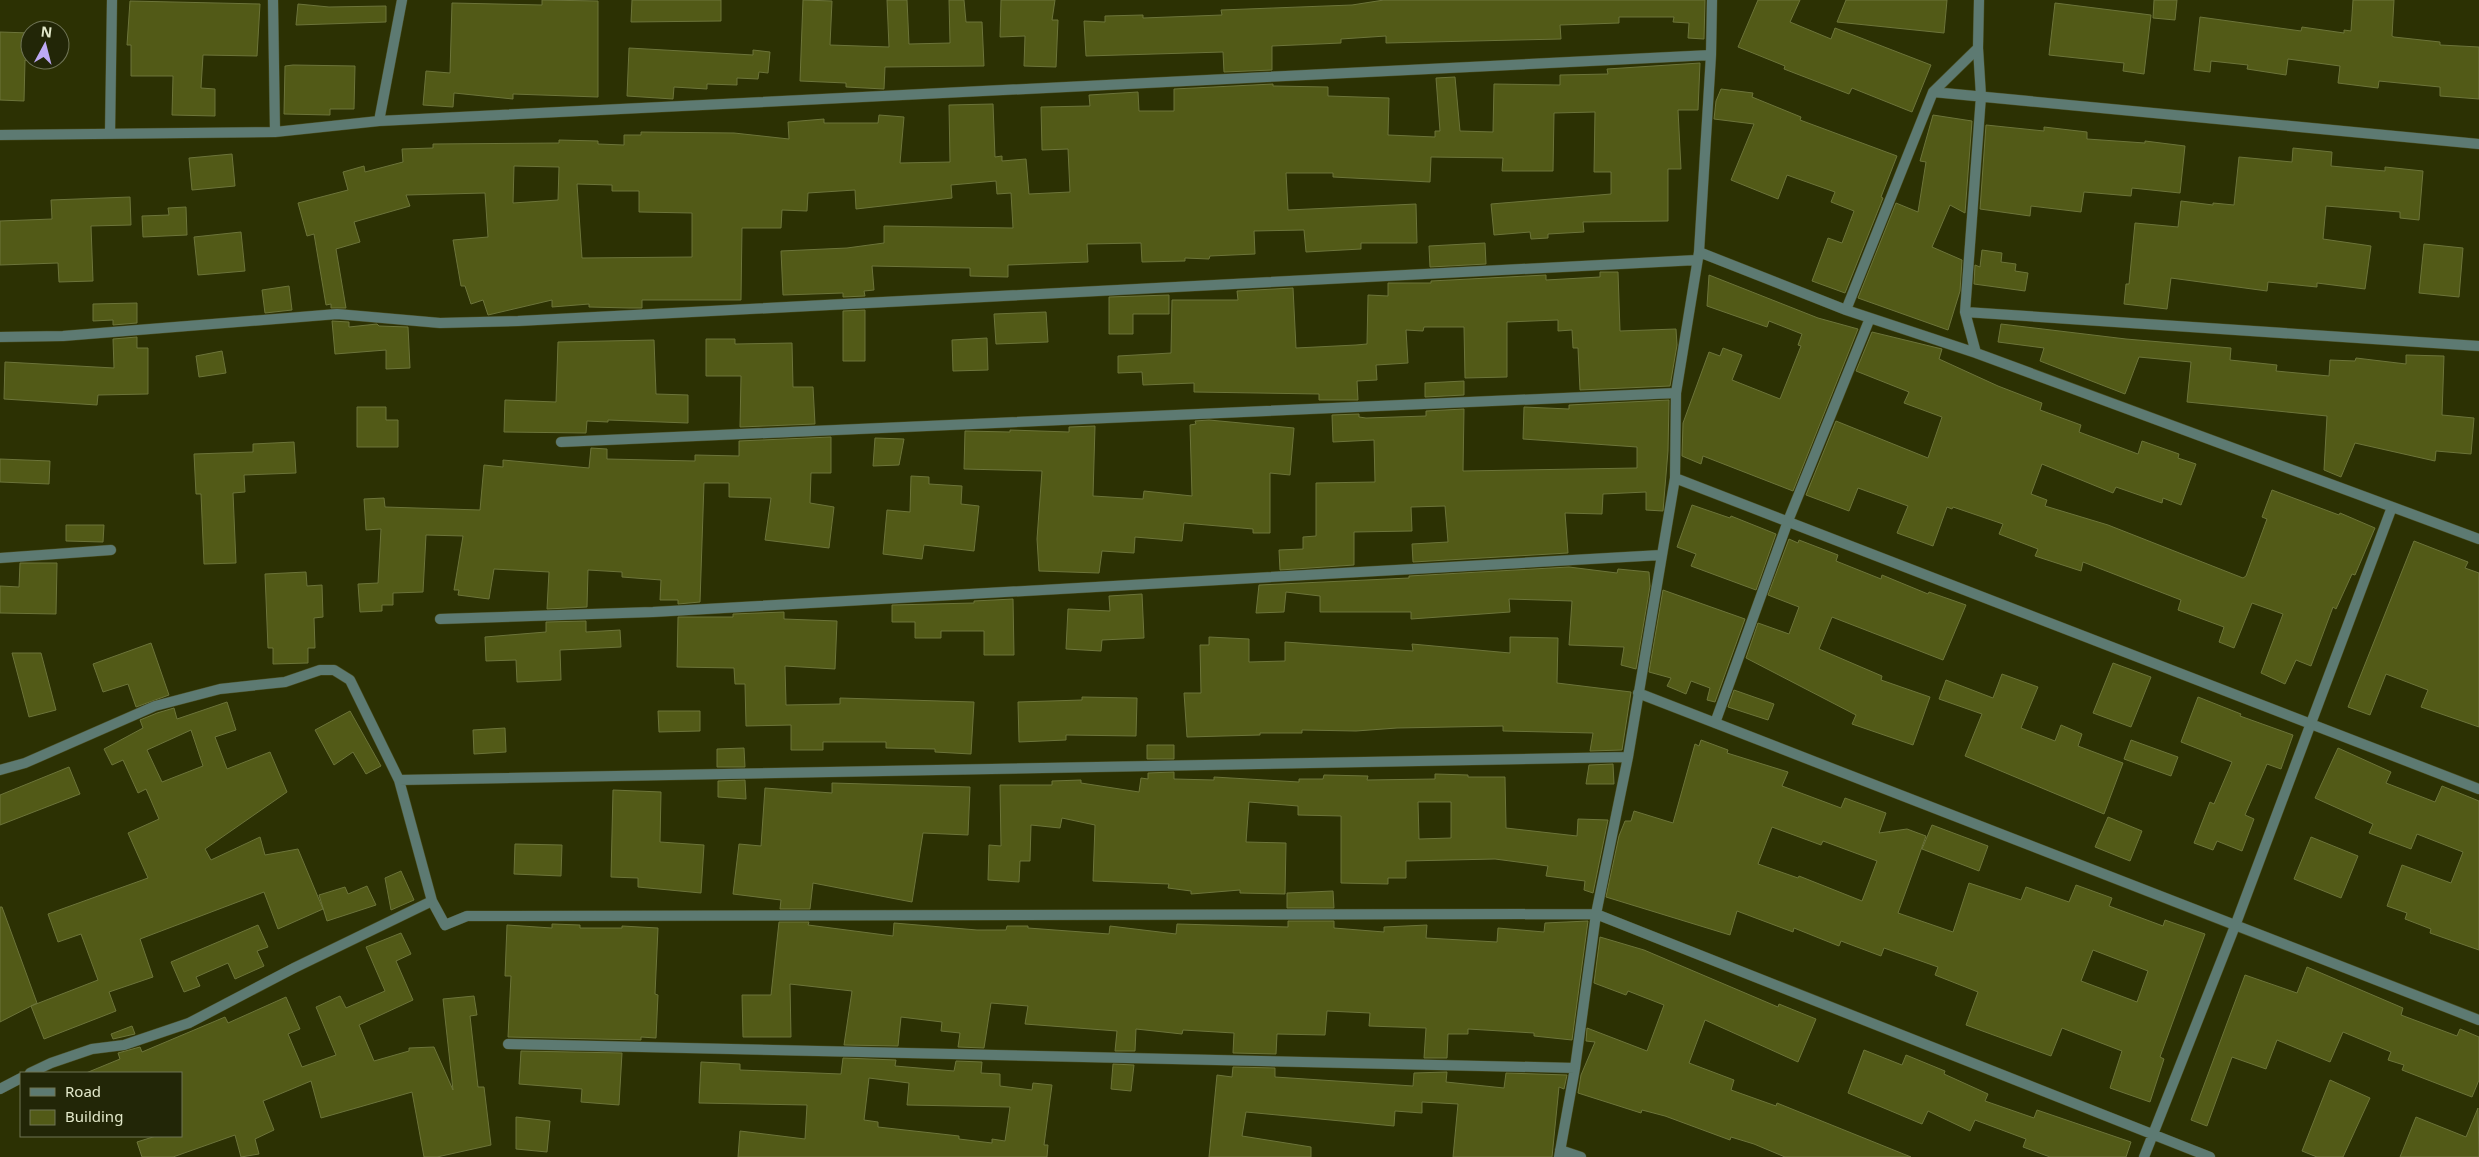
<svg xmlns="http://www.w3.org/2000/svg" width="2479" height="1157" viewBox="0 0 2479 1157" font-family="'Noto Sans',sans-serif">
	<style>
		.building { fill: #525a17; stroke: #6c743a; fill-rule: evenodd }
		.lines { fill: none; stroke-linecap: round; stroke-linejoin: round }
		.street-casing { stroke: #494e23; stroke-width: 11 }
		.street { stroke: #5d7a72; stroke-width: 10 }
	</style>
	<rect width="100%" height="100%" fill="#2c3103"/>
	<path class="building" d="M542,0L598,1V97L513,94V99L454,93L453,107L423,105L426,71L450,73L452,3L542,5Z
		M632,0H721V21L631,22Z
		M803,0L832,1L830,45L889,47L887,0H907L909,44L950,43L949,0H964L966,22H982L984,66L885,67L884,89L846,87V83L800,81Z
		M1001,0H1055L1052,20H1058L1056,67L1024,66L1025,36L1000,37Z
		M1384,0H1705L1704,39L1688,38L1689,23L1673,22L1674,17H1619V23L1560,25L1561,39L1386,43V36L1341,39V43L1272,46V70L1224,72L1223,52L1086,56L1084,21L1105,22V16L1143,15V18L1222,15L1221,10L1352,5Z
		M1758,0H1800L1790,22L1831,39L1835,28L1931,65L1912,112L1852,88L1849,94L1784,69L1785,66L1738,47Z
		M1846,0H1947L1944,33L1837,22Z
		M2154,0H2177L2175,20L2153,18Z
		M2353,0H2394L2392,36L2394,37L2440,42V45L2479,47V99L2440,96V87L2379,81L2378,88L2338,83L2340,66L2288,59L2286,75L2247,69L2248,65L2211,61L2210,72L2194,70L2200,17L2301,31L2302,27L2344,33V30L2351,31Z
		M130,1L260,4L257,56L203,55L201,88L215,89V116L172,115L173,76H131V45H127Z
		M2055,3L2151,15L2144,74L2123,71L2124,63L2049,55Z
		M298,4L329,7L386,6V22L296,25Z
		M0,32L30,33V61L25,60L24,101L0,100Z
		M629,48L753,55V50L770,52L768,73L759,72L758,79L737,78V85L707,84V89L674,87L673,99L627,96Z
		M1700,63L1698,110H1678L1681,169H1668V221L1583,222L1584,232L1548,234V238L1531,239L1530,232L1494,235L1491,204L1611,194V172H1594L1595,112L1554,113L1553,171H1502L1503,158L1431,157L1430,182L1333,177V173H1286L1288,210L1416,204L1417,243H1361V249L1306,252L1304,230L1254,231L1255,254L1210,256L1209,259L1185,258V261L1142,262L1141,243L1087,244L1088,262L1008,265V277L970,276V268L872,266L874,290L864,291L865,296L843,297V293L783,295L781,251L847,248L884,243V226L1013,228L1011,193L997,194L996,181L951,185L952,198L856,209L855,190L808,193L807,211L782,210L781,228H742L741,300H642V308H629L589,307V304L552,307V300L488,315L483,300L471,304L465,286H461L453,240L488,237L485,193L406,195L410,206L354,222L360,242L336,249L346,308H331V304L326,305L314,234L307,236L298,203L348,190L343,172L364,166L365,172L403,162L402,149L433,148V144L559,143V140L598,141V144L624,145V135H641V132L734,133L789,139L788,122L824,119V123H878L879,115L904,117L900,163L950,162L949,105L993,104L995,157L1002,156V161L1026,159L1029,194L1070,192L1068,149L1042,150L1041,107L1090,106L1089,95L1138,92L1139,111H1174V89L1273,84V86L1328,87V96L1389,98L1388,135L1435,137V131H1440L1436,78L1455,77L1460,131L1493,132L1494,84L1560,85V75L1608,74L1607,69ZM514,166L559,167L558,200L513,203ZM577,184L612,185V191H639V212L692,213V257L582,258Z
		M293,65L355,66L354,109H330V115L284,114L285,66Z
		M1721,89L1753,93L1752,97L1801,117L1800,120L1897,156L1881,197L1883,198L1845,293L1812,281L1828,238L1842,243L1854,211L1831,202L1835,192L1787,175L1778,199L1731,180L1754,124L1714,119L1716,101Z
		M1933,115L1972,121L1965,213L1950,205L1932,247L1962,260L1960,291L1948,330L1858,298L1896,203L1918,212L1926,162L1920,161Z
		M1986,125L2044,131V127L2087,132V139L2145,143V141L2185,146L2180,193L2132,188L2131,196L2084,192L2081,212L2031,206L2030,216L1980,209Z
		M2293,148L2332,152L2331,166L2385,171V167L2423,171L2419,220L2400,218V212L2326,206L2323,239L2371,246L2365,289L2317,283V287L2268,282L2267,291L2171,278L2167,309L2124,304L2126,284H2129L2135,223L2178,227L2181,201L2213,205V203L2234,205L2239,157L2292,162Z
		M232,154L235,186L192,190L189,158Z
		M130,197L131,225L91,226L93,281L59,282L58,263L0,265V221L52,219L51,200Z
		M186,207L187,235L143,237L142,216L169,215L168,208Z
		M241,232L245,271L198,275L194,237Z
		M1485,243L1486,264L1430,267L1429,246Z
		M2424,244L2463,248L2459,297L2419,293Z
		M1982,250L2002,253L2001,262L2016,264L2015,271L2028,273L2025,291L1974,284L1975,265L1980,267Z
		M1600,272H1618L1620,331L1676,329L1677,345L1670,386L1580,390L1578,348H1573L1572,330L1558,331V320L1507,322V377L1465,378L1464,327H1424L1423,331L1406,330L1408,363L1376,365L1377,380L1357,381L1358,400H1319V394L1194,392V383L1143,385L1142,372L1118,373V356L1171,353L1172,300H1238L1237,291L1293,288L1296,348L1356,345L1367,344L1368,295L1388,296V283H1431V281L1546,275V280L1600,277Z
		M1709,275L1818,318L1858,329L1793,491L1703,456L1701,464L1682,456L1683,423L1709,352L1720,356L1723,348L1742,355L1732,380L1780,399L1801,346L1798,345L1802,334L1769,321L1767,327L1707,306Z
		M289,286L292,310L265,313L262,290Z
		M1169,295V314H1133V334H1109V297Z
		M137,303V323L113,325V320L93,321V304Z
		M865,310V361H843V311Z
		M1046,312L1048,342L996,344L994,314Z
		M332,321L349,322V327L377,324L379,326L408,327L410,368L386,369V350L335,354Z
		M2001,324L2126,339L2231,348L2230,360L2277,365L2276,371L2329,376L2330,360L2355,361L2356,358L2406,364V355L2444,356L2442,415L2474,418L2471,454L2436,451L2435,461L2355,443L2341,477L2324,470L2327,416L2187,402L2191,362L2139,357L2125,394L2040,361L2044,348L1998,342Z
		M1872,332L1942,349L1939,359L1998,386L2042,403L2040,410L2081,425L2079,432L2138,454L2142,441L2179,454L2178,458L2196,464L2181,505L2163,498L2162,503L2116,487L2113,493L2042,464L2031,494L2047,500L2045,506L2108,525L2243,578L2246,576L2267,519L2262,517L2272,490L2339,515L2340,513L2375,528L2355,575L2352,574L2336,609L2333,607L2311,666L2296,660L2285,684L2261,673L2283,614L2252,603L2234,648L2219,642L2224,627L2178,610L2181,600L2083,562L2081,571L2035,556L2038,549L1999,534L2003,524L1953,507L1952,509L1947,507L1933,546L1897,533L1908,506L1858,488L1849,511L1806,495L1836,421L1928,458L1942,417L1904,403L1909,392L1856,371Z
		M137,337V348H148V394L98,395L97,405L4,399L5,362L114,368L113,339Z
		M987,338L988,370L953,371L952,340Z
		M706,339H735V344L792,343L793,387H813L815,424L740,427L741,376H706Z
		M654,340L656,394L688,395V423L608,420V422L587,421L586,433L504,432L505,400L556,402L558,342Z
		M222,351L226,373L199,377L196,356Z
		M1464,381V395L1425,397V383Z
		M1669,400L1668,451L1663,511L1646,510V492L1603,494L1602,514L1565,513L1568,553L1413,562L1412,544L1448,542L1445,506L1411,507L1412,531L1354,532V565L1280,570L1279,550L1303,549V537L1316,536V483L1375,482L1374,440L1333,442L1332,415L1359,414V417L1366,418L1426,416V411L1464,409L1463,471L1637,468V447L1523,439L1524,407L1569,409V405Z
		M357,407H386V420H398V447H357Z
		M1209,420L1294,428L1290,475L1270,473V533H1253V529L1184,523L1182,541L1135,537L1134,553L1102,551L1099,573L1039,571L1037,539L1042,471L964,469L965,431L1010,432V430L1069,432V427L1095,426L1093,496L1143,499L1144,491L1192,496L1190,425L1196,424L1195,421Z
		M831,437V473H811L810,503L834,507L829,548L765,540L771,498L729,497V483H704L700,602L678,604V600H660L661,580L622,577V572L588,570L587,607L547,609L549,572L494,569L489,599L458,595L459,590H454L463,536L426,535L423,592L393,593V605H382V611L360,612L358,584L378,583L381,529L366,530L364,499L384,498L385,507L480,510L484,465L503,467V460L589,468L591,448L607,449V459L695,461V455L739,456V441Z
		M875,438L904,439L899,465L873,466Z
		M294,442L296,473L244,475L245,492L233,493L236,563L204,564L201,494H196L194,454L253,452V444Z
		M0,459L50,461L49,484L0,482Z
		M911,476L929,477V484L962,486L961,504L979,506L974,551L924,545L922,559L883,554L887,510L910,512Z
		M1692,505L1730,518L1731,516L1776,534L1756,590L1691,566L1696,554L1677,547Z
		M66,525H104L103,542L66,541Z
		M1789,539L1798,543L1799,540L1838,555L1836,561L1881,579L1882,575L1928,594L1929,592L1966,605L1943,660L1832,617L1819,649L1882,676L1881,680L1930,697L1913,745L1852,724L1856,715L1746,658L1758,623L1789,634L1799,607L1768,595Z
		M2414,541L2468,562L2465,568L2479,573V727L2421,707L2428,690L2386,674L2370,715L2348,707Z
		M20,563H57L56,614L0,613V586L19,587Z
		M1569,567L1617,573L1618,569L1649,572L1650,586L1636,669L1621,665L1624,647L1569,645L1572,601L1509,599L1510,612L1411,619V612H1320V596L1286,592L1284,612L1256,613L1259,585L1409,578V576Z
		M306,572L307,586L322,585L323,617L314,618L315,648H308V663L273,664V648H268L265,574Z
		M1663,590L1745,619L1715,702L1707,700L1710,688L1691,681L1686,694L1667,686L1671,678L1649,672Z
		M1142,594L1144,638L1102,640L1101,651L1066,649L1068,609L1110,611L1109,596Z
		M1013,599L1014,655H984V631H941V638H915V622H892V605L974,603V601Z
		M784,612V619L837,621L835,669L785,666L786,705L840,704V698L974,702L971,754L935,752V749L886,748V742H823V750H791V725L746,726L745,684H735L734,668L677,667L678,617H733V614Z
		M586,621V632L620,630L621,647L560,650L561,680L517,682L516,660L486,661L485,637L546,632V622Z
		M1209,637L1249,639V662L1285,661V642L1413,651L1412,644L1510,653V637L1558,638L1557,683L1631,692L1622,750L1590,751L1593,733L1503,731V726L1397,728L1356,731L1302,730V733H1260V735L1187,737L1184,693H1201L1200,645H1209Z
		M151,643L169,695L136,707L128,684L103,692L93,664Z
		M12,653H41L56,710L29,717Z
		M2113,663L2151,677L2131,727L2093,713Z
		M2002,674L2038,687L2021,728L2055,741L2061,725L2082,734L2078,746L2123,763L2104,814L1965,756L1982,714L1939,699L1946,680L1993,698Z
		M1734,690L1774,704L1768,720L1728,707Z
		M1082,697L1137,698L1136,736L1066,735V740L1019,742L1018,702L1082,700Z
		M2198,697L2241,714L2240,716L2293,735L2281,769L2267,764L2245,815L2254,819L2242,851L2217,841L2213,850L2194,843L2210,802L2214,804L2232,762L2181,742Z
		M227,702L236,730L215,737L227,769L270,752L287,792L205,849L211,860L260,837L265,855L298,849L323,909L278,929L264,892L140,939L153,977L109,992L116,1011L44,1039L31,1006L98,980L81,934L58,942L48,914L148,878L128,833L159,819L146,789L138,793L123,760L112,765L104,749L143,728L140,720L157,713L174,708L177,719ZM191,730L203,766L162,782L147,750Z
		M350,711L381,766L366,774L353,752L334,765L315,730Z
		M658,711H700V731L659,732Z
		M505,728L506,752L474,754L473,730Z
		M1701,740L1728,750L1727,753L1788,772L1782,786L1841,808L1845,798L1886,813L1879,833L1907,829L1926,836L1898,913L1953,932L1969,883L2021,900L2026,887L2069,902L2076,885L2112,898L2109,906L2163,926L2165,920L2205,934L2160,1057L2164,1059L2150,1102L2110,1088L2122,1051L2062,1028L2051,1056L1966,1025L1978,992L1935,975L1938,967L1884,948L1881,956L1841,941L1839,946L1794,928L1793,932L1737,911L1730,935L1606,897L1619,836L1625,821H1631L1634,811L1673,823L1695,744L1699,746ZM1772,827L1821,845L1823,841L1877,861L1862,901L1799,876L1798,878L1758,864ZM2093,950L2148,971L2137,1002L2081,981Z
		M2131,740L2178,757L2171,776L2124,759Z
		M1147,745H1174V759H1147Z
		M744,748L745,767H717V749Z
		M2338,748L2391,772L2386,783L2435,802L2442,786L2479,801V950L2430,933L2431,929L2405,919L2407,913L2387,906L2402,865L2451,883L2463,852L2417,834L2411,849L2369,833L2373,824L2315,798Z
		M1613,764L1614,784H1586L1589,765Z
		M69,767L80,794L0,825V795Z
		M1174,772V779L1214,780V777L1299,782V779H1323L1324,775L1368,776L1367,780L1435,779V774L1468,775V777H1505L1506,828L1577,836L1578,819L1608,820L1593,893L1584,890L1585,881L1546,876L1548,866L1495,859L1406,861V878H1388V884L1341,883V816L1298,815V806L1249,802L1246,842L1286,843L1285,894L1240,893V890L1191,894V891L1168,888L1169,884L1093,881L1095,825L1062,818L1060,828L1031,825L1030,861H1020L1019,882L988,880L989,845L1001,846L1000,785H1052V781L1081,780V783L1139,792L1141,778L1148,779V773ZM1418,802H1451V838L1419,839Z
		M745,780L746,799L718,797V781Z
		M832,783L970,787L968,835L923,833L912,902L813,883L810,909H780L781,900L733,894L739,844L761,846L765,788L832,793Z
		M613,790L661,792L660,842L704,845L701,893L638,887V878L611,877Z
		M2108,817L2142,831L2130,861L2095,847Z
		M1932,825L1988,846L1979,871L1922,849Z
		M2311,837L2358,856L2341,898L2294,879Z
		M515,844L562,845L561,876L514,874Z
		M401,871L414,900L391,910L385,878Z
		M367,886L376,905L327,921L319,895L345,887L348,894Z
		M1333,891L1334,908H1287V893Z
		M0,907H2L37,1003L0,1022Z
		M1288,921H1334V928L1384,932V927L1427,925L1426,938L1497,942L1498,928L1544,932L1545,923L1588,921L1572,1040L1534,1036V1033L1468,1029V1034H1448L1447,1058H1424L1426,1028L1369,1026L1370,1013L1327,1011L1325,1035L1277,1034L1276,1054L1233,1053L1234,1033L1183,1030L1182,1034L1136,1029L1135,1051H1115L1117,1031L1025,1024L1028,1006L991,1003L984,1048L958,1047L960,1033L941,1031L942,1022L901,1017L898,1046L844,1045L852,991L790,984L791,1037H743L742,995H771L779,922H809L808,925L893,936L894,923L977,930H1006L1007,926H1028V928L1109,934L1110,926L1176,934L1177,924L1288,927Z
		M552,924L580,925V928H622V926L658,928L655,994L658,995L656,1038L641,1037V1040L508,1037L511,976H505L507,925L552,928Z
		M258,925L268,947L257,951L264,966L235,979L228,963L196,977L200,986L184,992L171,962Z
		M401,933L411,954L396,961L413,1000L359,1025L374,1061L409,1051V1048L434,1047L453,1090L443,999L474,996L477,1015L470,1016L478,1087H484L491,1145L437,1157H424L412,1092L321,1118L311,1081L263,1101L274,1130L255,1139L259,1154L241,1157L235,1135L173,1157H142L137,1142L156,1136H181V1073H86L120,1059L118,1053L140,1047L142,1052L225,1017L228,1023L286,997L300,1029L288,1034L302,1067L336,1055L316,1007L340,996L346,1008L385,991L366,947Z
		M1600,937L1644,950L1778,1007L1779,1004L1816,1019L1798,1062L1705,1020L1689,1063L1734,1080L1731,1090L1776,1106L1777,1103L1911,1157H1785L1754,1144L1731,1137L1730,1140L1665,1116L1642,1110L1641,1113L1578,1093L1581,1075L1595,1042L1586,1041L1587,1028L1647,1051L1664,1005L1628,991L1626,995L1594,983Z
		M2307,967L2403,1008L2401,1015L2457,1036L2460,1029L2479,1037V1080L2472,1097L2402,1070L2404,1065L2388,1060L2391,1052L2343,1032L2330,1062L2277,1040L2266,1069L2232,1057L2207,1126L2191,1120L2245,975L2297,993Z
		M132,1026L135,1034L113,1039L111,1034Z
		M1864,1050L1902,1065L1906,1055L1945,1071L1944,1074L1988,1094L1985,1101L2034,1118L2037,1110L2131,1142L2126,1157H2050L2023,1147L2026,1139L1975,1120L1970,1131L1928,1111L1922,1124L1848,1093Z
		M521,1051L622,1053L619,1105L581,1102L582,1089L519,1084Z
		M843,1058L896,1060L895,1066L954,1071L956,1061L982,1062L981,1073L1000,1074V1086L1032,1090L1033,1083L1052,1085L1044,1145H1048L1047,1157H738L740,1131L805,1139L807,1105L699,1103L701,1062L740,1064V1070L841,1074ZM869,1078L909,1083L907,1105L1010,1107L1005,1141L992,1139V1143L959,1139V1136L878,1127V1122L864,1120Z
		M1113,1064L1134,1065L1131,1091L1111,1089Z
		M1233,1067L1275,1068V1077L1413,1086L1414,1073L1447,1072L1446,1082L1504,1088L1506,1073L1567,1075L1564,1089L1559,1087L1552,1157H1453L1458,1104L1422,1102V1113L1395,1111L1394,1126L1246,1112L1242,1136L1311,1147V1157H1209L1217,1075L1232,1077Z
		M2330,1080L2370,1098L2343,1157H2317L2302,1151Z
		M2478,1108L2479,1157H2400L2416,1117L2466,1137Z
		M516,1117L550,1121L547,1152L516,1149Z"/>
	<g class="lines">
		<g class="street-casing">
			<path id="street" d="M273,0L275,132
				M1933,92L2479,144
				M379,121L402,0
				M110,134L112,0
				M0,135L275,132L379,121L1711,55
				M1699,252L1846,310L1976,353L2479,539
				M1846,310L1933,92L1978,48L1979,0
				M1965,312L1981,96L1978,48
				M0,337L63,336L337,314L440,323L518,321L1697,260
				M1976,353L1965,312L2479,346
				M561,442L1676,393
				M1675,478L2479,789
				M0,558L111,550
				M440,619L653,612L1661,555
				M1638,693L2479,1020
				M1715,723L1788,521L1870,318
				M0,770L25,763L155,706L220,689L285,682L320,670H334L350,680L399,780L432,901L445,925L467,916L1596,914L2210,1157
				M399,780L1628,757
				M508,1044L1575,1068
				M30,1073L51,1063L92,1049L124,1045L189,1023L294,968L432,901
				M0,1089L21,1078
				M1560,1150L1581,1157
				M1559,1157L1575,1068L1596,914L1628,757L1675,478L1676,393L1699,252L1711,55L1712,0
				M2144,1157L2235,926L2392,507"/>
		</g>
		<use href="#street" class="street"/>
	</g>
	<rect x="20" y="1072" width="162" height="65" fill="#222607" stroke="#6f7455"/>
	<rect x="30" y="1088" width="25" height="8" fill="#5d7a72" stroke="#6f7455"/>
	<text x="65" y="1097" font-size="15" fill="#e2e8ca">Road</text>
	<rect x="30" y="1110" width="25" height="15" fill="#525a17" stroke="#6f7455"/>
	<text x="65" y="1122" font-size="15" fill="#e2e8ca">Building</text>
	<g transform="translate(45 45) rotate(7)"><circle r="24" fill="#222607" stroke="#6f7455"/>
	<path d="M0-4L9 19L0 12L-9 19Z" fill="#bda9f5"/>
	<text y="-8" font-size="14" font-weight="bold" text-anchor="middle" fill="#e2e8ca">N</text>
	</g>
</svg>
